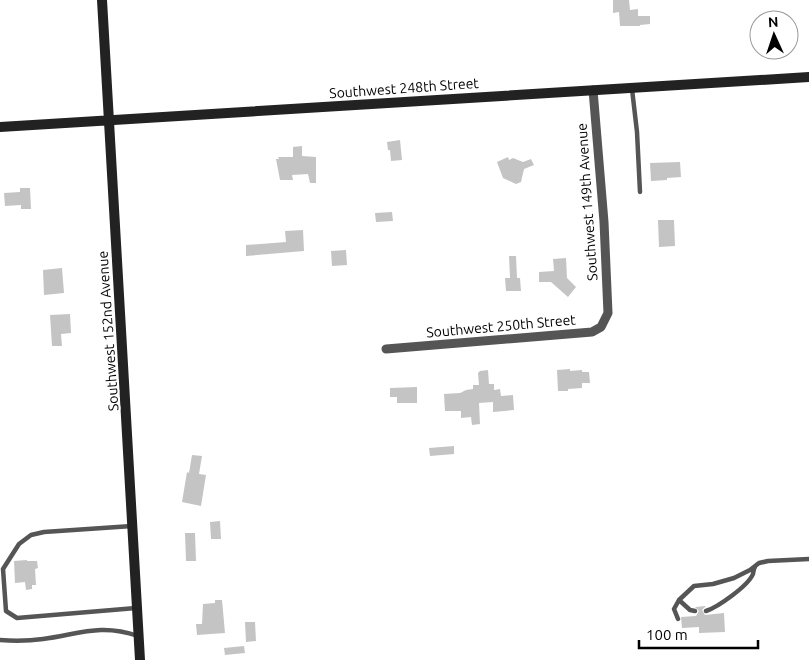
<svg xmlns="http://www.w3.org/2000/svg" width="809" height="660" viewBox="0 0 809 660" font-family="Ubuntu,sans-serif">
	<style>
		.building { fill: #c4c4c4 }
		.lines { fill: none; stroke-linecap: round; stroke-linejoin: round }
		.lane { stroke: #555; stroke-width: 4.5 }
		.street { stroke: #555; stroke-width: 9 }
		.secondary { stroke: #222; stroke-width: 10 }
		.labels { text-anchor: middle; stroke-width: 4; stroke-linejoin: round; paint-order: stroke }
		.street-label { font-size: 14px; fill: #000; stroke: #fff }
	</style>
	<rect width="100%" height="100%" fill="#fff"/>
	<path class="building" d="M613,0H629L630,10L638,9V16H650V24L640,25V26H620L619,12L613,13Z
		M400,140L402,160L391,161L390,150H388L387,142Z
		M302,146V156L316,157V183H310L308,174L292,175L293,180H280L276,159H279L278,157H293V147Z
		M508,157L509,160L513,158L523,162L531,159L534,165L524,169L521,182L516,184L503,178L497,162Z
		M680,162L681,177L667,178V180L651,181L650,163Z
		M20,188H30L31,209H21V205L5,206L4,193L20,192Z
		M392,212L393,221L376,222L375,213Z
		M658,220H674L675,246L659,247Z
		M303,230L304,251L246,256V245L286,242L285,231Z
		M346,250L347,265L332,266L331,251Z
		M509,256H516L517,278H520L521,291H506L505,278H510Z
		M566,258L567,278L576,287L568,297L551,282H539V272L554,271L553,259Z
		M62,268L64,293L44,295L43,270Z
		M70,314L71,333L61,334L62,346H52L50,315Z
		M570,369V371L582,370V372H589L590,383H582V388L568,389V391H558L557,370Z
		M488,370L489,384H494V390L500,389L501,396L513,395L514,410L493,412V402L479,403L480,424L472,425L471,417L461,418V411H445L444,394L460,393L466,390L473,389V385H479L478,373L480,371Z
		M417,387V403H397V397H390V388Z
		M454,446V454L430,456L429,448Z
		M192,455L202,456L199,474L206,475L201,506L182,502L187,472L189,473Z
		M220,521L221,539H211L210,522Z
		M185,533H195L196,561H186Z
		M27,560V561H37L38,568L35,569L36,585H32V589L26,590L25,582L15,583L14,561Z
		M215,600H222L225,633L197,635L196,624H202L203,604L215,603Z
		M706,606L702,610L705,615L724,613L725,632L699,633V627L682,628L681,617L696,616L699,611L695,607Z
		M245,622H255L256,641L246,642Z
		M244,646L245,653L225,655L224,648Z"/>
	<g class="lines">
		<path class="lane" d="M632,89L637,132L640,192
			M132,526L44,532L31,535L19,544L3,569L6,611L17,618L136,608
			M679,600L690,610L695,611
			M706,611C718,607 748,586 753,574C753,574 754,567 755,567
			M678,619L674,609L679,600L694,586L713,584L734,578L750,570L759,563L768,561L809,559
			M0,640C14,641 28,641 43,639C79,634 101,623 138,636"/>
		<path class="street" d="M386,349L592,332L601,327L608,313L604,222L593,90"/>
		<path class="secondary" d="M102,0L140,660
			M0,127L809,77"/>
	</g>
	<g class="labels">
		<g class="street-label">
			<text transform="translate(404 88) rotate(-4)" y="5">Southwest 248th Street</text>
			<text transform="translate(587 202) rotate(-94)" y="5">Southwest 149th Avenue</text>
			<text transform="translate(501 326) rotate(-5)" y="5">Southwest 250th Street</text>
			<text transform="translate(108 331) rotate(-94)" y="5">Southwest 152nd Avenue</text>
		</g>
	</g>
	<g transform="translate(774 35) rotate(357)"><circle r="24" fill="#ffffff" stroke="#999999"/>
	<path d="M0-4L9 19L0 12L-9 19Z" fill="#000000"/>
	<text y="-8" font-size="14" font-weight="bold" text-anchor="middle" fill="#000000">N</text>
	</g>
	<path d="M639 640v8h119v-8" fill="none" stroke="#000000" stroke-width="2.5"/>
	<text x="646" y="640" font-size="15" fill="#000000" stroke="#ffffff" stroke-width="4" paint-order="stroke">100 m</text>
</svg>
